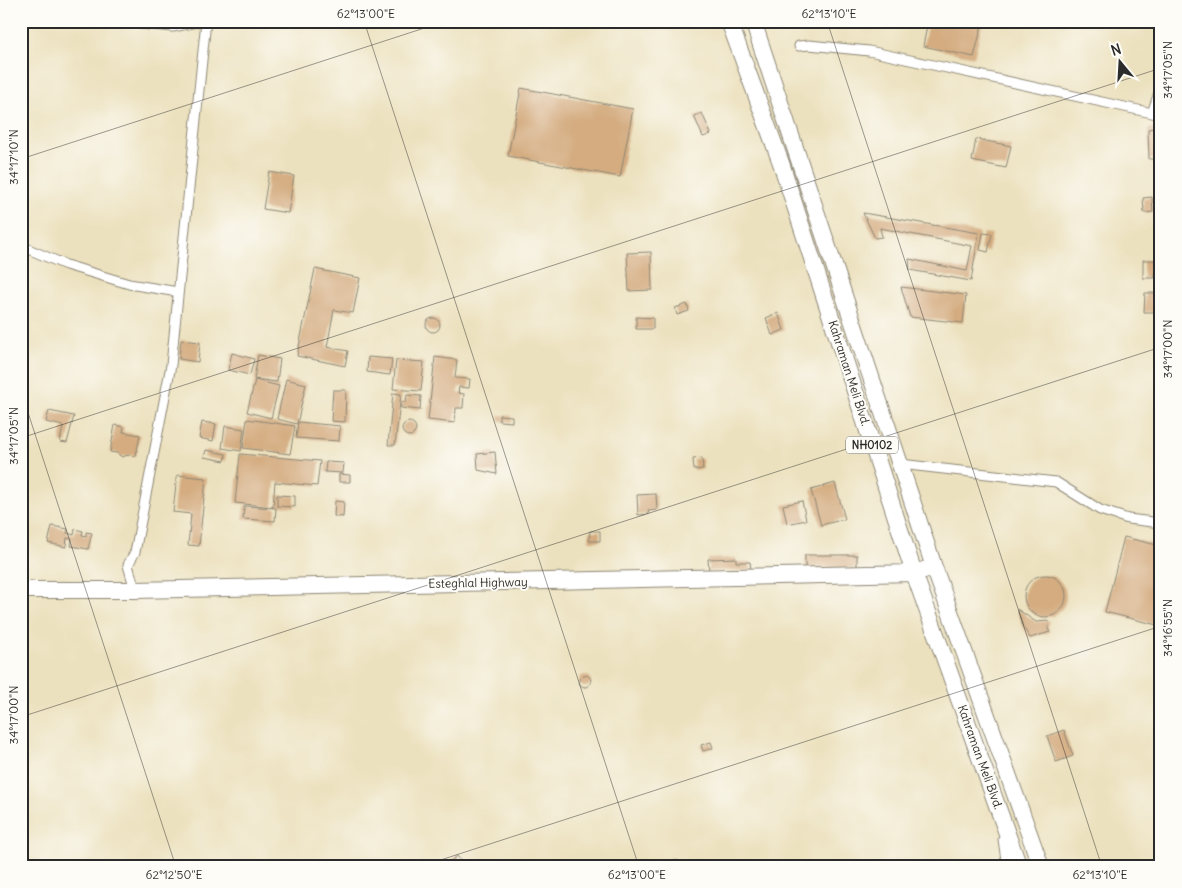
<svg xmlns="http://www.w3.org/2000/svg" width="1182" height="888" viewBox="0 0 1182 888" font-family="Delius,sans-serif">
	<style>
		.building { fill: #d4ac80 }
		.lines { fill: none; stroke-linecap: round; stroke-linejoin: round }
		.street-casing { stroke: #8c8674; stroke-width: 11 }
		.highway-casing { stroke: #8c8674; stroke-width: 18 }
		.street { stroke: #fff; stroke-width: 9 }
		.highway { stroke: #fff; stroke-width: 16 }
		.ticks { fill: none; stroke: #2b2b2b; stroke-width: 1; stroke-opacity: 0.45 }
		.labels { text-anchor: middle; stroke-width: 4; stroke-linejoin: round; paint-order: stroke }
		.shield { fill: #fdfcf7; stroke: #6a6a68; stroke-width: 1 }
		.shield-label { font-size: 11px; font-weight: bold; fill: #2b2b2b }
		.street-label { font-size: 12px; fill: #2b2b2b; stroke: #fdfcf7 }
		.neatline { fill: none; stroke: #2b2b2b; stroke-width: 2 }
		.ticks-label { font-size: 12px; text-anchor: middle; fill: #2b2b2b }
	</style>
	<rect width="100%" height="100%" fill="#fdfcf7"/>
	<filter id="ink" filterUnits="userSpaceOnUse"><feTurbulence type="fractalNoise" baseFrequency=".02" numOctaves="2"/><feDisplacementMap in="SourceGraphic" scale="10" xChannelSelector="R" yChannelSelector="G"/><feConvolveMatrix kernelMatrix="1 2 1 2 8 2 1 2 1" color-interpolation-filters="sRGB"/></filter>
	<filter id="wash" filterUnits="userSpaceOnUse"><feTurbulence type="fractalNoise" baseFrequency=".0096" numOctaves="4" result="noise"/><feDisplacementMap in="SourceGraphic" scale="20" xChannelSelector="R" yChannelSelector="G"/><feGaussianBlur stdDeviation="1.12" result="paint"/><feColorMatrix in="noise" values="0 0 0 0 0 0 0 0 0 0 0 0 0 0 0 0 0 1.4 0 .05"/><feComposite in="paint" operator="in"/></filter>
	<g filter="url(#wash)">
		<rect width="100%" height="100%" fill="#ece1be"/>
		<g id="blocks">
			<path class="building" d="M820,21H833L822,25Z
				M928,21H983L974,57L923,46Z
				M521,88L633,109L620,177L508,156Z
				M702,113L711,134L703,137L694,116Z
				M1154,128L1156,159H1149L1148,129Z
				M976,139L1011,146L1006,168L972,161Z
				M269,172L294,176L288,213L263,209Z
				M1152,197L1153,212L1144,213L1143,198Z
				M863,213L979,233L971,281L910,270L909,259L967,271L972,246L880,228L882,237L875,238Z
				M983,233L992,234L988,252L980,250Z
				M651,252L652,290L629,291L627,253Z
				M1143,260H1155V278H1143Z
				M315,269L360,278L353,313L334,310L327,347L348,351L345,366L297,356Z
				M901,287L966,295L963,323L910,317Z
				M1145,293H1156L1155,312H1144Z
				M687,304L689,311L677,315L675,308Z
				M778,313L784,330L772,335L766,318Z
				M636,317L653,318V329H636Z
				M426 325a7 7 0 1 1 14 0a7 7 0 1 1-14 0Z
				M181,340L200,342L198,362L179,359Z
				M232,353L254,359L250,375L228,370Z
				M258,355L280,359L277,382L254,379Z
				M368,357L392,359L390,375L367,372Z
				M435,357L457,360L455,378L470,379L469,388L459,387L458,393L464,394L463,408H456L455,423L428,420Z
				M396,360L424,362L421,391L393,389Z
				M286,379L306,384L297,424L277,419Z
				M255,380L279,386L271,418L247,412Z
				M333,390H346L345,422L331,421Z
				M393,393L401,394L395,445H388Z
				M407,395L421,396L420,410L401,408V402H406Z
				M49,411L74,416L67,443L60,442L63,426L46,422Z
				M499,415L512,416V422L499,421Z
				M247,419L295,426L290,454L243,448Z
				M21,421H24V446H21Z
				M402 429a7 7 0 1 1 14 0a7 7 0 1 1-14 0Z
				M202,422L216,424L213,441L199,438Z
				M298,422L340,426L339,441L296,438Z
				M115,425L124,427L123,432L140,435L136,456L128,455L122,457L117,453L110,452Z
				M225,426L244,429L241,451L222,448Z
				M206,450L226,454L225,461L204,457Z
				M495,452L497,474L478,470L477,454Z
				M240,454L320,461L317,486L275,482L273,507L235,503Z
				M702,458L703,469L694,470L693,459Z
				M326,462L344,463L343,473L325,472Z
				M339,474L350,475V482H339Z
				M177,475L206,478L199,546L188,545L191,514L173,512Z
				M835,483L845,519L821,525L811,490Z
				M656,494L657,510L648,511L649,514L638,515L637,495Z
				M277,495L295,496V507L277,506Z
				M335,501L344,502L343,517L334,516Z
				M802,501L806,520L787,524L783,505Z
				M244,506L276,508L275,521L243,519Z
				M52,526L68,529L67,533L74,535L75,529L83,531L82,535L86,536V532L92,533L88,549L71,546L72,539L67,538L66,547L48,543Z
				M21,528H24L26,542H21Z
				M590,531H600V541H589Z
				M1124,537L1161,546V626L1105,612Z
				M805,555H857V568H805Z
				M736,558V562H750L751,570L709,571L708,559Z
				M1024 596a21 21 0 1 1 42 0a21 21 0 1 1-42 0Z
				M1017,609L1036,622L1049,621L1048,629L1050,632L1030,638L1023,627Z
				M579 681a6 6 0 1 1 12 0a6 6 0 1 1-12 0Z
				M1064,730L1073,756L1056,762L1047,736Z
				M711,742L713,748L703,751L701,745Z
				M457,856L466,867H449L447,864Z
				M674,860L679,861L681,864V867H671L672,862Z"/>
		</g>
	</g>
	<g filter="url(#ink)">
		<use href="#blocks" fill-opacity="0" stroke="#8c8674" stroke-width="1"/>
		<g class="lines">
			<g class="street-casing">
				<path id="street" d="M135,21L140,24L173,27L201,21
					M799,46L809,45L869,51L1161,115
					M1152,113L1161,87
					M21,246L66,265L129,284L178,292
					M900,464L1056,482L1100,510L1128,519L1161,523
					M135,590L128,565L135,552L171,365L206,21
					M1003,839L1007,867"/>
			</g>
			<g class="highway-casing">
				<path id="highway" d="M729,21L781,163L914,573L1019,867
					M753,21L934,567L1041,867
					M21,590H135L914,573L934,567"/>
			</g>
			<use href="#street" class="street"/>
			<use href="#highway" class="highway"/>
		</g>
	</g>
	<path class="ticks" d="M364,21L639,867M827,21L1102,867M21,159L446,21M21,391L176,867M21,438L1161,68M21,717L1161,347M419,867L1161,626"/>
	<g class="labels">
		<rect class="shield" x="846" y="436.5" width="52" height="17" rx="4"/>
		<g class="shield-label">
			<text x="872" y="449">NH0102</text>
		</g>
		<g class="street-label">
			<text transform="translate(849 373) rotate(72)" y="4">Kahraman Meli Blvd.</text>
			<text transform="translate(478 583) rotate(-1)" y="4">Esteghlal Highway</text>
			<text transform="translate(980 757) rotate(70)" y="4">Kahraman Meli Blvd.</text>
		</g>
	</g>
	<rect width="1182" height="888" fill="none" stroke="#fdfcf7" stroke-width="55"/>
	<g transform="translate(1120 62) rotate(342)" stroke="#fdfcf7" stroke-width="4" paint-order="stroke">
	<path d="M0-4L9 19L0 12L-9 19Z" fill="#2b2b2b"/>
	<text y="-8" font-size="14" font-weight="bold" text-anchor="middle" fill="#2b2b2b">N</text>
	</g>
	<rect x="28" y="28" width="1126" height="832" class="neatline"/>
	<g class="ticks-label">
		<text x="366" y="18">62°13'00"E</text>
		<text x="829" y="18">62°13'10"E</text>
		<text transform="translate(1168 70) rotate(-90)" y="4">34°17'05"N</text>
		<text transform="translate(14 157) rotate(-90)" y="4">34°17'10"N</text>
		<text transform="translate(1168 349) rotate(-90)" y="4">34°17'00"N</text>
		<text transform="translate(14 436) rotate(-90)" y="4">34°17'05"N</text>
		<text transform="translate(1168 628) rotate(-90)" y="4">34°16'55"N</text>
		<text transform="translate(14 715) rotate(-90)" y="4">34°17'00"N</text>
		<text x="174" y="879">62°12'50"E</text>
		<text x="637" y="879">62°13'00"E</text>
		<text x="1100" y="879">62°13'10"E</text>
	</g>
</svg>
